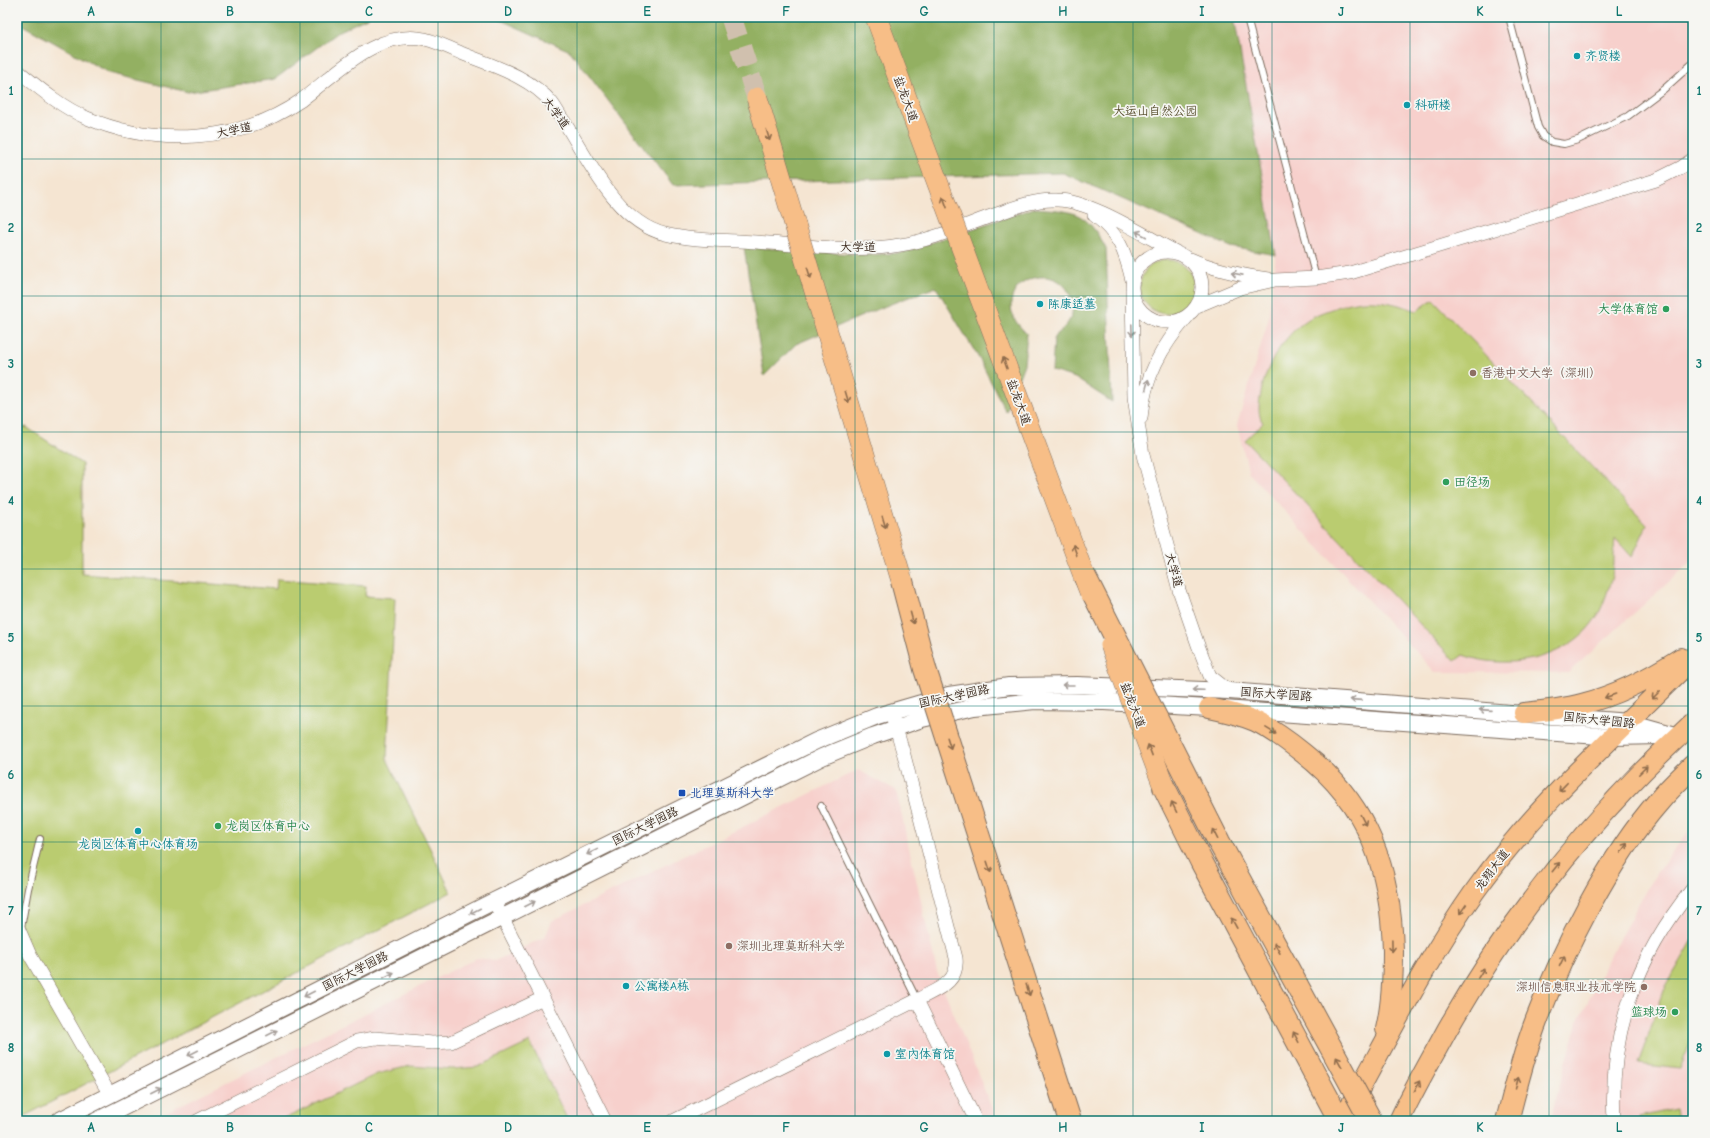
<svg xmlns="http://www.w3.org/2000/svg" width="1710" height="1138" viewBox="0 0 1710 1138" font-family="'Comic Neue','LXGW WenKai TC',sans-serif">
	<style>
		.built { fill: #f7d0cc }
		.green { fill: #bacc6f; stroke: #7a7b46 }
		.forest { fill: #93b062; stroke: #676d40 }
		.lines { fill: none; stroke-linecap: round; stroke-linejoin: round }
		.trunk-tunnel { stroke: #d0c0ae; stroke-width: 21; stroke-dasharray: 21 10; stroke-linecap: butt }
		.service-casing { stroke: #7c6b5d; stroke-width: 8 }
		.minor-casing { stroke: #7c6b5d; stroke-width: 14 }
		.tertiary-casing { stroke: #7c6b5d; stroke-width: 18 }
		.primary-casing { stroke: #7c6b5d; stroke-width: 22 }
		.motorway-casing { stroke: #7c6b5d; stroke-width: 24 }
		.service { stroke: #fff; stroke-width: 6 }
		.minor { stroke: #fff; stroke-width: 13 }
		.tertiary { stroke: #fff; stroke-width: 16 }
		.primary { stroke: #f7be87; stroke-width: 20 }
		.motorway { stroke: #f7be87; stroke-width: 22 }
		.trunk-bridge-casing { stroke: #7c6b5d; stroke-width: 22; stroke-linecap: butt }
		.motorway-bridge-casing { stroke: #7c6b5d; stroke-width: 24; stroke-linecap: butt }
		.trunk-bridge { stroke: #f7be87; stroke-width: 21 }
		.motorway-bridge { stroke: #f7be87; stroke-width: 22 }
		.oneway { stroke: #906d4d }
		.oneway2 { stroke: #a79f9a }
		.grid { fill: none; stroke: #0f766e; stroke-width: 1; stroke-opacity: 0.55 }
		.culture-dot { fill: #0f9aa8; stroke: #f6f6f2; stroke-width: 1.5 }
		.leisure-dot { fill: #2e9e5b; stroke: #f6f6f2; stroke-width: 1.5 }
		.education-dot { fill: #8d6e63; stroke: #f6f6f2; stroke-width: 1.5 }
		.transit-dot { fill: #1a4fb4; stroke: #f6f6f2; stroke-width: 1.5 }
		.labels { text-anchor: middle; stroke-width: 3.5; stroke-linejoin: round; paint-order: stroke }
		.culture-label { font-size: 12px; fill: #0d838f; stroke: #f6f6f2; text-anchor: start }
		.street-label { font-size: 12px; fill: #3b2a1e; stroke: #f6f6f2 }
		.park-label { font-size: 12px; fill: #5b5232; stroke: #f6f6f2 }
		.leisure-label { font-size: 12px; fill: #27864d; stroke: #f6f6f2; text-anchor: end }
		.education-label { font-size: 12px; fill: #785e54; stroke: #f6f6f2; text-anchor: start }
		.transit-label { font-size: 12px; fill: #164399; stroke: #f6f6f2; text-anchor: start }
		.neatline { fill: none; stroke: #0f766e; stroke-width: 1.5 }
		.grid-label { font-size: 13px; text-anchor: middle; font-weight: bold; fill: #0f766e }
	</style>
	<rect width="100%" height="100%" fill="#f6f6f2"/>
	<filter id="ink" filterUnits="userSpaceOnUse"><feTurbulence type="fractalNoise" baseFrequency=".025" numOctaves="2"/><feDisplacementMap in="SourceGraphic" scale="8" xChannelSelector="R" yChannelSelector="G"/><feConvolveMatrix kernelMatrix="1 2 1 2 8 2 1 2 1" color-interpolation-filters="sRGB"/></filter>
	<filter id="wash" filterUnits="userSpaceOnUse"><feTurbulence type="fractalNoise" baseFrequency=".012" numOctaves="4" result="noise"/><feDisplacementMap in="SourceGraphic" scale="16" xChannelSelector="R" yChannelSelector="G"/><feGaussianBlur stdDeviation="0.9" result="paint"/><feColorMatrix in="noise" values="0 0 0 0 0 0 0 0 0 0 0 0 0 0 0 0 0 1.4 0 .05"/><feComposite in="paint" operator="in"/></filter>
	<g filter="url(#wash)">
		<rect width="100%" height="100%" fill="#f5e5d2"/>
		<path class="built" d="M1234,17H1693V560L1568,673L1435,672L1249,473L1237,425L1268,321L1276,255Z
			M858,770L896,790L937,972L997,1121H148L477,958L495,961L539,940L545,937L552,921Z
			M1693,825V1121H1552L1553,1109L1578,1022L1612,952L1650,883Z"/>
		<path class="green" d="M1140 287a27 27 0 1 1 54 0a27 27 0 1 1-54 0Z
			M1433,299L1647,525L1632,557L1615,538C1614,547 1614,554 1614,563C1613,576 1608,591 1603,604C1582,657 1512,673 1463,655L1455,661L1245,440L1263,423C1256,413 1260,399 1262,388C1268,361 1287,331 1312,317C1319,313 1329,310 1337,307C1349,303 1360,300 1373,301C1388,301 1403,306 1417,311Z
			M26,427L82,464V574L276,589L277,579L366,586L365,596L395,598L387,759L451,892L17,1120V430Z
			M1693,940V1036L1680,1069L1638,1064L1665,988Z
			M530,1042L568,1121H280L377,1074L410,1066L453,1069L478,1067Z
			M1676,1109L1678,1121H1640L1639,1117Z"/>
		<path class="forest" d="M17,17H369L339,31L275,79L188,92L109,73L17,22Z
			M494,17H1234L1276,255L1231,247L1063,173L673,185L570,51Z
			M1034,208C1074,211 1086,210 1106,249L1112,402L1075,378L1052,371L1054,337C1066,327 1075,318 1072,301C1062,257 994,279 1015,320C1018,325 1023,330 1027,334L1024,364L1006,412L980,360L936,287L888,305L796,344L764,376L744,247L867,255L901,253Z"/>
	</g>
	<g filter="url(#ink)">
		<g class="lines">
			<path class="trunk-tunnel" d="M731,17L757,98"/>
			<g class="service-casing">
				<path id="service" d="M1253,17L1248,22L1316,278
					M1509,17L1538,127L1543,136L1552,142L1564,144L1578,140L1628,116L1664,89L1693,63
					M821,806L917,1000
					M21,928L28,889L40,839"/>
			</g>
			<g class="minor-casing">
				<path id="minor" d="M17,70C39,88 61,107 87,118C155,147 239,143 300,101C337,74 375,29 425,39C437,42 450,48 461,53C493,66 529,76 552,103C556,108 559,115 563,120C588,159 616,222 665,234C694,241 726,240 756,242C801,245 856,253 900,245C934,240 967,224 1000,213C1018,206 1037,199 1057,200C1090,200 1145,236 1176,252
					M1094,215C1119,234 1125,251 1132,280
					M1132 287a35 35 0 1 1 70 0a35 35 0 1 1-70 0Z
					M1190,259C1215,270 1240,275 1268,279
					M1132,291L1134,397L1143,455L1179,590L1198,645L1210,676L1229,691
					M1197,306L1240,288L1275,280L1316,278L1350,273L1656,180L1682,167L1693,159
					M1141,418C1144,377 1162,346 1188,316
					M494,901L605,1121
					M17,925L30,955L110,1095
					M917,1000L976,1121
					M197,1121L357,1041L375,1038L432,1043L451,1042L543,998
					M673,1121L917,1000C936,989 959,984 956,958L904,755L891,712
					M1614,1121C1609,1031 1637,957 1693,888"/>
			</g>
			<g class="tertiary-casing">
				<path id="tertiary" d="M58,1121L494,901L816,741L877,716L949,695L1009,686L1077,685L1229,691L1629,722L1679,736
					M96,1121L822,757L873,736L922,719L975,707L1035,701L1104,702L1209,708L1613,737L1661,736"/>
			</g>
			<g class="primary-casing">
				<path id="primary" d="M1209,708C1224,711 1240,715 1255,721C1272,729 1288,741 1303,753C1369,804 1391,870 1393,951C1393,978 1392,1004 1386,1029
					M1524,713C1544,711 1563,709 1582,704C1618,695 1650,678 1681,658
					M1342,1121C1385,1044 1424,963 1475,891C1537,804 1618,733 1693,658
					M1399,1121C1413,1090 1431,1060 1447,1030C1513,914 1594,813 1693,723"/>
			</g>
			<g class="motorway-casing">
				<path id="motorway" d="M1164,787L1201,861L1340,1121
					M1507,1121C1516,1087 1524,1052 1537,1019C1564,948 1609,858 1659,801C1670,788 1682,777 1693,766"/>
			</g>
			<use href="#service" class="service"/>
			<use href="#minor" class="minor"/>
			<use href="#tertiary" class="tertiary"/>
			<use href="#primary" class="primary"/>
			<use href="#motorway" class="motorway"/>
			<g class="trunk-bridge-casing">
				<path id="trunk-bridge" d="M876,17L1090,592
					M757,98L902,581
					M1111,645L1164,787"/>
			</g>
			<g class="motorway-bridge-casing">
				<path id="motorway-bridge" d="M1084,575L1219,842L1371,1121
					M902,581L925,669L1070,1121"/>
			</g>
			<use href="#trunk-bridge" class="trunk-bridge"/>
			<use href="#motorway-bridge" class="motorway-bridge"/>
		</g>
		<defs><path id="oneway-shaft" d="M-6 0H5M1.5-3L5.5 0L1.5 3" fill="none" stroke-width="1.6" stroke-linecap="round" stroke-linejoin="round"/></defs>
		<g class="oneway">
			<use href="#oneway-shaft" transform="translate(768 135) rotate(73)"/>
			<use href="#oneway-shaft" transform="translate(945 202) rotate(-110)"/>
			<use href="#oneway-shaft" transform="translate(809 273) rotate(73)"/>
			<use href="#oneway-shaft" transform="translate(1005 363) rotate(-110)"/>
			<use href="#oneway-shaft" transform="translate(847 397) rotate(73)"/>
			<use href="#oneway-shaft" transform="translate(884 522) rotate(73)"/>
			<use href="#oneway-shaft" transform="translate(1075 550) rotate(-110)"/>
			<use href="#oneway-shaft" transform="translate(912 618) rotate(75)"/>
			<use href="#oneway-shaft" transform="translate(1656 695) rotate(135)"/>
			<use href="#oneway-shaft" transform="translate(1610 696) rotate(161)"/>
			<use href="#oneway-shaft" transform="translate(1271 731) rotate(31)"/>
			<use href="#oneway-shaft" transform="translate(949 743) rotate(72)"/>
			<use href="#oneway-shaft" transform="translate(1150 750) rotate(-111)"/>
			<use href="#oneway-shaft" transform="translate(1643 770) rotate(-45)"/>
			<use href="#oneway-shaft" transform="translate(1563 787) rotate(134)"/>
			<use href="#oneway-shaft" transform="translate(1174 807) rotate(-116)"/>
			<use href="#oneway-shaft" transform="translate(1363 820) rotate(63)"/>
			<use href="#oneway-shaft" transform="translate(1215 834) rotate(-117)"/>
			<use href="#oneway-shaft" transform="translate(1624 848) rotate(-55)"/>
			<use href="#oneway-shaft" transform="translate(989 867) rotate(72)"/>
			<use href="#oneway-shaft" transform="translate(1556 867) rotate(-51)"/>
			<use href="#oneway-shaft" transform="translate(1463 909) rotate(125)"/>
			<use href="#oneway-shaft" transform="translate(1234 923) rotate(-119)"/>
			<use href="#oneway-shaft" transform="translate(1392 946) rotate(89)"/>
			<use href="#oneway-shaft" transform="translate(1277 948) rotate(-119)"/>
			<use href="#oneway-shaft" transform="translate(1562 961) rotate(-65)"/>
			<use href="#oneway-shaft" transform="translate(1481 973) rotate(-58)"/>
			<use href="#oneway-shaft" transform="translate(1028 990) rotate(72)"/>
			<use href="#oneway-shaft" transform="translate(1296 1037) rotate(-118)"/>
			<use href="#oneway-shaft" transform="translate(1339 1062) rotate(-119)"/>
			<use href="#oneway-shaft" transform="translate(1517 1083) rotate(-76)"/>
			<use href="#oneway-shaft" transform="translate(1417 1086) rotate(-63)"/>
		</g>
		<g class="oneway2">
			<use href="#oneway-shaft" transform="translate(1141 234) rotate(-152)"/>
			<use href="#oneway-shaft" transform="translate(1237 274) rotate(-169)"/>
			<use href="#oneway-shaft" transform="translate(1132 330) rotate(88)"/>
			<use href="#oneway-shaft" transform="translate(1147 385) rotate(-75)"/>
			<use href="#oneway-shaft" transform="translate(1068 685) rotate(-180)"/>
			<use href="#oneway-shaft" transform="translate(1198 690) rotate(-178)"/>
			<use href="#oneway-shaft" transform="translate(1356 700) rotate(-176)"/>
			<use href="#oneway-shaft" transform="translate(1485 710) rotate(-176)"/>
			<use href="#oneway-shaft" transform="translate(592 852) rotate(154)"/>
			<use href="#oneway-shaft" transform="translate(530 904) rotate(-27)"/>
			<use href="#oneway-shaft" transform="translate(475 911) rotate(153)"/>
			<use href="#oneway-shaft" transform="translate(389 975) rotate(-27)"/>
			<use href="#oneway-shaft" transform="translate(309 994) rotate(153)"/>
			<use href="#oneway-shaft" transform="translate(272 1033) rotate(-27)"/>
			<use href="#oneway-shaft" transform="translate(193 1053) rotate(153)"/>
			<use href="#oneway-shaft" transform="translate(156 1091) rotate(-27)"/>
		</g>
	</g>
	<path class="grid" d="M161,17V1121M300,17V1121M438,17V1121M577,17V1121M716,17V1121M855,17V1121M994,17V1121M1133,17V1121M1272,17V1121M1410,17V1121M1549,17V1121M17,159H1693M17,296H1693M17,432H1693M17,569H1693M17,706H1693M17,842H1693M17,979H1693"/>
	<g class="culture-dot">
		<circle cx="1577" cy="56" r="4"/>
		<circle cx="1407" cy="105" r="4"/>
		<circle cx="1040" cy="304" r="4"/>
		<circle cx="138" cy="831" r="4"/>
		<circle cx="626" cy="986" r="4"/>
		<circle cx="887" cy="1054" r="4"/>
	</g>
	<g class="leisure-dot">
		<circle cx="1666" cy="309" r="4"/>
		<circle cx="1446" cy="482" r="4"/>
		<circle cx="218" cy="826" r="4"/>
		<circle cx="1675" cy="1012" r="4"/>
	</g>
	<g class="education-dot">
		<circle cx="1473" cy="373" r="4"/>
		<circle cx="729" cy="946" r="4"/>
		<circle cx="1644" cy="987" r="4"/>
	</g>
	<rect class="transit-dot" x="678" y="789" width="8" height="8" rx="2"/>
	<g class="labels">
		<g class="culture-label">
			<text x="1585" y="60">齐贤楼</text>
			<text x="1415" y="109">科研楼</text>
			<text x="1048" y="308">陈康适墓</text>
			<text x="138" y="848" text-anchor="middle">龙岗区体育中心体育场</text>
			<text x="634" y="990">公寓楼A栋</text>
			<text x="895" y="1058">室内体育馆</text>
		</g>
		<g class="street-label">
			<text transform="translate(906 99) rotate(70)" y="4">盐龙大道</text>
			<text transform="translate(556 113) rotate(53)" y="4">大学道</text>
			<text transform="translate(234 130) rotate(-12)" y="4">大学道</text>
			<text x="858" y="251">大学道</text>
			<text transform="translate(1019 402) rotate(70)" y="4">盐龙大道</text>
			<text transform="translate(1174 570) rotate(75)" y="4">大学道</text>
			<text transform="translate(1276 694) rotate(4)" y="4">国际大学园路</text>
			<text transform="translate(954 696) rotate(-12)" y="4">国际大学园路</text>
			<text transform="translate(1133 705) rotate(69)" y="4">盐龙大道</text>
			<text transform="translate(1599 720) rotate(6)" y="4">国际大学园路</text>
			<text transform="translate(645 826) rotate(-26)" y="4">国际大学园路</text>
			<text transform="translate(1492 870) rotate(-53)" y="4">龙翔大道</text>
			<text transform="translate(355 971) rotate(-27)" y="4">国际大学园路</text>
		</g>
		<g class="park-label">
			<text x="1155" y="115">大运山自然公园</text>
		</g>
		<g class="leisure-label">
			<text x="1658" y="313">大学体育馆</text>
			<text x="1454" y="486" text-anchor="start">田径场</text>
			<text x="226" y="830" text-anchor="start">龙岗区体育中心</text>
			<text x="1667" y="1016">篮球场</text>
		</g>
		<g class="education-label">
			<text x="1481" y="377">香港中文大学（深圳）</text>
			<text x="737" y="950">深圳北理莫斯科大学</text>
			<text x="1636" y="991" text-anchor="end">深圳信息职业技术学院</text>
		</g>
		<g class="transit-label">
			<text x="690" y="797">北理莫斯科大学</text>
		</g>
	</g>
	<rect width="1710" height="1138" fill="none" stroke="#f6f6f2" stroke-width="44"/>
	<rect x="22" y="22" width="1666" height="1094" class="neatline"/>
	<g class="grid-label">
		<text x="91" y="16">A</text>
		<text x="230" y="16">B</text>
		<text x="369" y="16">C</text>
		<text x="508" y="16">D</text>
		<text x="647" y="16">E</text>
		<text x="786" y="16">F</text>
		<text x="924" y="16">G</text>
		<text x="1063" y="16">H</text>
		<text x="1202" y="16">I</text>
		<text x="1341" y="16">J</text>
		<text x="1480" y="16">K</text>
		<text x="1619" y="16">L</text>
		<text x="11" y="95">1</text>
		<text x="1699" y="95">1</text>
		<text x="11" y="232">2</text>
		<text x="1699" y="232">2</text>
		<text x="11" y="368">3</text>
		<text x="1699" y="368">3</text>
		<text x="11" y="505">4</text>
		<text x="1699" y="505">4</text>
		<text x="11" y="642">5</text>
		<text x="1699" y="642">5</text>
		<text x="11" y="779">6</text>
		<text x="1699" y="779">6</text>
		<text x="11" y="915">7</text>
		<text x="1699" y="915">7</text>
		<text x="11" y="1052">8</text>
		<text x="1699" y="1052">8</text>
		<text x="91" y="1132">A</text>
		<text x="230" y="1132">B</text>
		<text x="369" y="1132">C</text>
		<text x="508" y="1132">D</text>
		<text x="647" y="1132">E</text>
		<text x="786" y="1132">F</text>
		<text x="924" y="1132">G</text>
		<text x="1063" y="1132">H</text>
		<text x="1202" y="1132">I</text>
		<text x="1341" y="1132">J</text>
		<text x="1480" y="1132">K</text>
		<text x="1619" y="1132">L</text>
	</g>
</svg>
